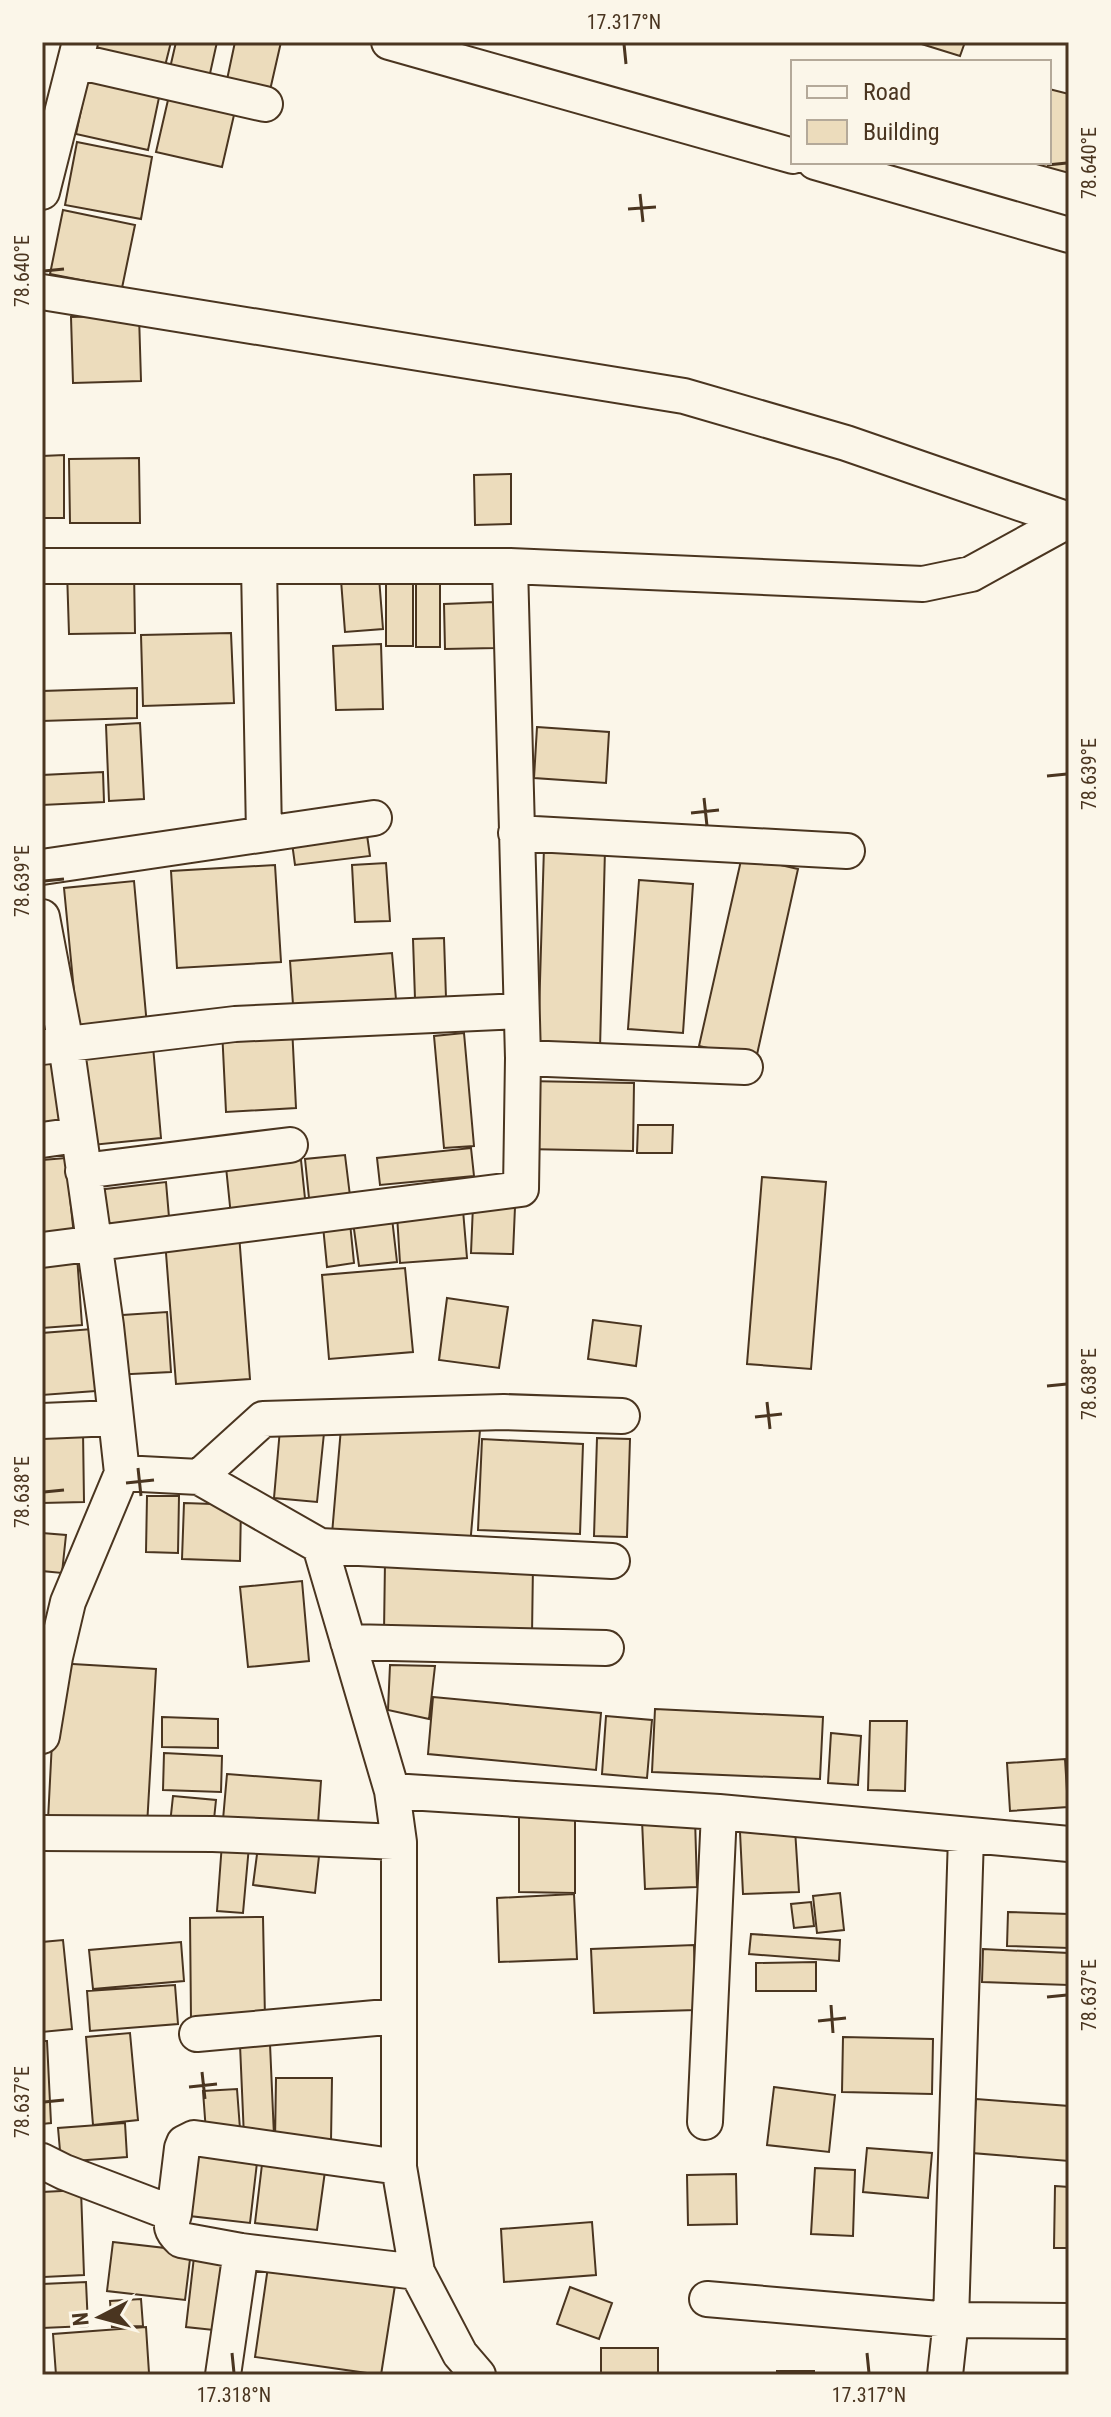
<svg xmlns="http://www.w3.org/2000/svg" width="1111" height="2417" viewBox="0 0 1111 2417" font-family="'Roboto Condensed',sans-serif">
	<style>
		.building { fill: #ecdcbc; stroke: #4a3520; stroke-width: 2 }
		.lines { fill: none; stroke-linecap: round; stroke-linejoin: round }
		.street-casing { stroke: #4a3520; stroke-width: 38 }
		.street { stroke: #fbf6e9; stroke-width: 34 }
		.ticks { fill: none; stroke: #4a3520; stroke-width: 3 }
		.neatline { fill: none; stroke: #4a3520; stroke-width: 3 }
		.ticks-label { font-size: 20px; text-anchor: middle; fill: #4a3520 }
	</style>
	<rect width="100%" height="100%" fill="#fbf6e9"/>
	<path class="building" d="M95,42H171L165,66L93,49Z
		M176,42H217L209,78L170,68Z
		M235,42H281L268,99L225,89Z
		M915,42H965L960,56Z
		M89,72L161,88L148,150L76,134Z
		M171,87L237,102L222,167L156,152Z
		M1049,89L1069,94V173L1029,162H1049Z
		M77,142L152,157L141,219L65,205Z
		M63,210L135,225L122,288L50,274Z
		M139,315L141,381L73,383L71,317Z
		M64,455V518H42V456Z
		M139,458L140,523H70L69,459Z
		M511,474V524L475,525L474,475Z
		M134,569L135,633L69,634L67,571Z
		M416,572L440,573V647H416Z
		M386,574H413V646H386Z
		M379,577L383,629L345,632L341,580Z
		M494,602L496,648L445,649L444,604Z
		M231,633L234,703L143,706L141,635Z
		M381,644L383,709L336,710L333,646Z
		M137,688V718L42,721V691Z
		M140,723L144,799L109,801L106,725Z
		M537,727L609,732L606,783L534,778Z
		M103,772L104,802L42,805V775Z
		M367,835L370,856L295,865L292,843Z
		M544,847L605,849L600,1049L538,1048Z
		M742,856L798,869L756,1059L699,1046Z
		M386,863L390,921L355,922L352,865Z
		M275,865L281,962L177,968L171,871Z
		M639,880L693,884L683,1033L628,1029Z
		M134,881L147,1026L78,1033L64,888Z
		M444,938L446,998L415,999L413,939Z
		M392,953L397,1011L294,1019L290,961Z
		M292,1026L296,1108L226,1112L222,1029Z
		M464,1033L474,1146L444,1148L434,1036Z
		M153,1046L161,1138L92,1145L83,1052Z
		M57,1060L63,1135L42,1137V1061Z
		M526,1081L634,1083L633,1151L524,1149Z
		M638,1125H673L672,1153H637Z
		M471,1148L474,1176L380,1185L377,1158Z
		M345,1155L351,1204L310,1208L305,1159Z
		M66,1158L74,1236L42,1239V1160Z
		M301,1160L306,1208L231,1216L226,1167Z
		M762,1177L826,1182L811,1369L747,1364Z
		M166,1182L170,1229L98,1236L97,1190Z
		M473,1205L515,1207L513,1254L471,1253Z
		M463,1210L467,1258L400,1263L397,1215Z
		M392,1218L397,1262L359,1266L353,1222Z
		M350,1223L354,1263L327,1267L323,1226Z
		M239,1234L250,1379L176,1384L165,1240Z
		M77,1256L82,1325L42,1328V1259Z
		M405,1268L413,1352L329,1359L322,1275Z
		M447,1298L508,1307L499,1368L439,1360Z
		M167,1312L171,1372L112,1375L108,1316Z
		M593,1320L641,1326L636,1366L588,1359Z
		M105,1328L109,1390L42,1395V1333Z
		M341,1428L480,1430L470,1546L332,1534Z
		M280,1429L324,1433L317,1502L274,1498Z
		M83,1431L84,1502L42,1503V1432Z
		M597,1438L630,1439L627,1537L594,1536Z
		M482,1439L583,1444L580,1534L478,1530Z
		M147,1496H179L178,1553L146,1552Z
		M184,1503L241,1505L240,1561L182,1559Z
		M42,1533L66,1535L62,1573L42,1571Z
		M385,1561L533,1564L532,1635L384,1632Z
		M302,1581L309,1661L248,1667L240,1587Z
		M56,1663L156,1669L147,1826L48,1820Z
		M390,1665L435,1666L429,1719L388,1710Z
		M433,1697L601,1713L596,1770L428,1754Z
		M655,1709L823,1717L820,1779L652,1772Z
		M606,1716L652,1720L647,1778L602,1774Z
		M162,1717L218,1719V1748L162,1747Z
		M870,1721H907L905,1791L868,1790Z
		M831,1733L861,1736L858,1785L828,1783Z
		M164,1753L222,1756L221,1792L163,1790Z
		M1065,1759L1068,1807L1010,1811L1007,1763Z
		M227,1774L321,1781L317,1838L222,1831Z
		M173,1796L216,1800L213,1829L170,1824Z
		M519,1812L575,1813V1893L519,1892Z
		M695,1818L697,1887L645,1889L642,1820Z
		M795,1829L799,1892L743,1894L740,1832Z
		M259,1839L320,1847L315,1893L253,1885Z
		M222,1843L249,1846L243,1913L217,1911Z
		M840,1893L844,1930L817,1933L813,1896Z
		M574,1894L577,1959L499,1962L497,1898Z
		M811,1902L814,1926L794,1928L791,1904Z
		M1008,1912L1069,1914V1948L1007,1946Z
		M263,1917L265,2019L191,2020L190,1918Z
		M751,1934L840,1940L839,1961L749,1954Z
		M63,1940L72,2029L42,2032V1942Z
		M181,1942L184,1981L93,1989L89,1950Z
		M694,1945L696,2010L594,2013L591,1949Z
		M983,1949L1069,1953V1985L982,1982Z
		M816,1962V1991H756V1963Z
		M175,1985L178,2024L90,2031L87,1991Z
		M130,2033L138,2120L93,2125L86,2037Z
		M843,2037L933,2039L932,2094L842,2092Z
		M42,2041H47L51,2123L42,2124Z
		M270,2044L274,2136L244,2137L240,2045Z
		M276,2078H332L331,2142L275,2141Z
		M774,2087L835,2095L829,2152L767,2145Z
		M237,2089L240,2129L206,2132L203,2091Z
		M976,2099L1069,2106V2161L972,2153Z
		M125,2123L127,2157L61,2162L58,2128Z
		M189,2146L258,2154L250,2223L181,2215Z
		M867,2148L932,2153L928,2198L863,2192Z
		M263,2156L326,2164L317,2230L255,2223Z
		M815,2168L855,2170L853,2236L811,2234Z
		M736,2174L737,2224L688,2225L687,2175Z
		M1055,2186L1069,2187V2248H1054Z
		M81,2190L84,2275L44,2277L42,2192Z
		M592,2222L596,2275L504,2282L501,2229Z
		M113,2242L191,2251L185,2300L107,2291Z
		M194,2257L231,2262L223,2331L186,2327Z
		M269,2260L396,2279L381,2375L255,2357Z
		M86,2282L88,2326L42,2328V2284Z
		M570,2287L612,2303L599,2339L557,2324Z
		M141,2299L143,2326L112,2327L110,2301Z
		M146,2327L149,2373L56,2375L53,2334Z
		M601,2348H658V2375H601Z
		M777,2371H814V2375H777Z"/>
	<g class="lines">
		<g class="street-casing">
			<path id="street" d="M389,42L793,156
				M76,61L265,104
				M815,162L1069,235
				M42,192L80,42
				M42,292L684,396L846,443L1069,520
				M42,566H510L923,584L971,574L1069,520
				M259,566L264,834
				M516,833L847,851
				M42,867L374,818
				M42,917L66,1044L106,1326L122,1473L68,1602L55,1657L42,1736
				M42,1047L235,1024L520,1011
				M523,1058L745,1067
				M42,1140L77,1135
				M83,1171L290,1145
				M42,1250L521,1189L523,1058L510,566
				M42,1421L115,1418
				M122,1473L199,1477L320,1546L612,1561
				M199,1477L263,1419L504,1412L622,1416
				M320,1546L392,1791L399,1842V2167L417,2272L460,2354L478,2375
				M348,1642L606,1648
				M392,1791L719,1812L1069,1844
				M42,1833L213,1834L399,1842
				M197,2034L398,2016
				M705,2122L719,1812
				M42,2161L64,2172L174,2214C170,2226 171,2231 181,2240L241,2251L417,2272
				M174,2214L182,2148L184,2143L194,2138L399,2167
				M707,2299L951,2320L1069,2321
				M223,2375L241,2251
				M945,2375L951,2320L966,1836"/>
		</g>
		<use href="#street" class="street"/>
	</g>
	<path class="ticks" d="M624,44L626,64M1047,165L1067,163M640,194L643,222M628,209L656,207M44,271L64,269M1047,776L1067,774M704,798L707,826M691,813L719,810M44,881L64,879M1047,1386L1067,1384M767,1402L770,1429M755,1417L782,1414M138,1468L141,1496M126,1483L154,1480M44,1492L64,1490M1047,1997L1067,1995M831,2005L833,2033M818,2021L846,2018M202,2072L205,2099M189,2087L217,2084M44,2102L64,2100M232,2353L234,2373M867,2353L869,2373"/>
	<rect width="1111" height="2417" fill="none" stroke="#fbf6e9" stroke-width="88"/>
	<rect x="791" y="60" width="260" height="104" fill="#fbf6e9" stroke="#b4a999" stroke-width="2"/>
	<rect x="807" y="86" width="40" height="12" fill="#fbf6e9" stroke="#b4a999" stroke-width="2"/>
	<text x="863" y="100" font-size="24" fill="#4a3520">Road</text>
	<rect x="807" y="120" width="40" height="24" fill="#ecdcbc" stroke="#b4a999" stroke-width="2"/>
	<text x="863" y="140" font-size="24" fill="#4a3520">Building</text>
	<g transform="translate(100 2317) rotate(264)" stroke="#fbf6e9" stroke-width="6" paint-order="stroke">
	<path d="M0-6L14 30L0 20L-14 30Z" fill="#4a3520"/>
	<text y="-12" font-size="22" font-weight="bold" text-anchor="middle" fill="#4a3520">N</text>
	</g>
	<rect x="44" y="44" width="1023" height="2329" class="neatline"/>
	<g class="ticks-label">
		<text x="624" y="29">17.317°N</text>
		<text transform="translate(1089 163) rotate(-90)" y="7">78.640°E</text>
		<text transform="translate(22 271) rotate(-90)" y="7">78.640°E</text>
		<text transform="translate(1089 774) rotate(-90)" y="7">78.639°E</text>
		<text transform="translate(22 881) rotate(-90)" y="7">78.639°E</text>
		<text transform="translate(1089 1384) rotate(-90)" y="7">78.638°E</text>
		<text transform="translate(22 1492) rotate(-90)" y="7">78.638°E</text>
		<text transform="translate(1089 1995) rotate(-90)" y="7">78.637°E</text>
		<text transform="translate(22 2102) rotate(-90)" y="7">78.637°E</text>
		<text x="234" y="2402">17.318°N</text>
		<text x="869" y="2402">17.317°N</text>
	</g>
</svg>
